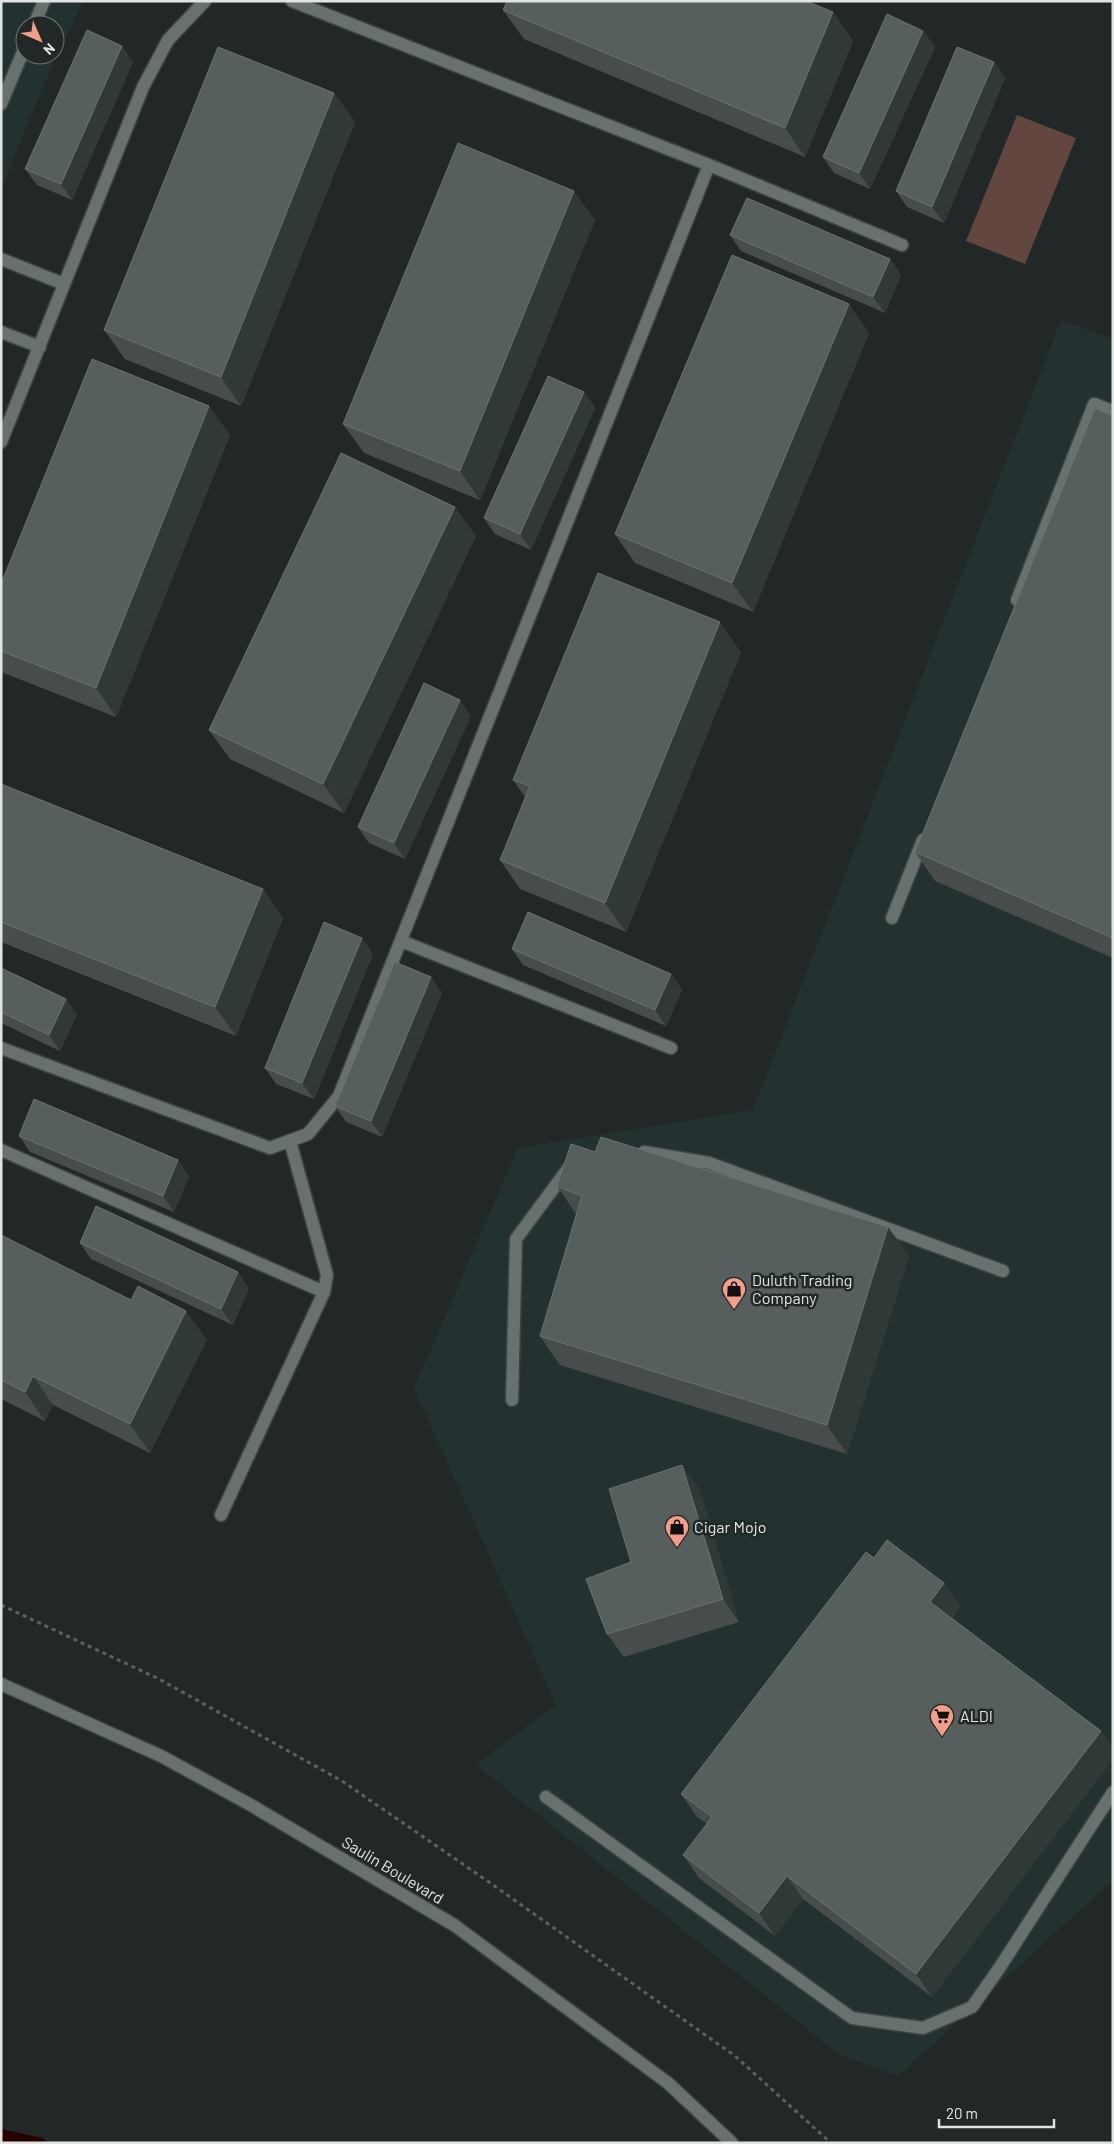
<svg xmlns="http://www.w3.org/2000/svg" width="1114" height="2144" viewBox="0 0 1114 2144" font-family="Barlow,sans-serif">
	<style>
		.built { fill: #233231; fill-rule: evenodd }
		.grass { fill: #644640 }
		.water { fill: #270000 }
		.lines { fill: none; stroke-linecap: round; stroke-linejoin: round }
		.minor-casing { stroke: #3e4444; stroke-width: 15 }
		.path { stroke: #5c6161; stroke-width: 3; stroke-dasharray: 4 4; stroke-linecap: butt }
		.minor { stroke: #697170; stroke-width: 12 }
		.wall { fill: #474d4d }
		.shaded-wall { fill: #313838 }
		.building { fill: #575e5e; stroke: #6c7373 }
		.labels { text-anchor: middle; stroke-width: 5; stroke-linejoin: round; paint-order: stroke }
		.poi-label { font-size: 16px; fill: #e0e4e4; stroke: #222828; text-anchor: start }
		.street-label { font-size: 16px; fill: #e0e4e4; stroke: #222828 }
	</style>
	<rect width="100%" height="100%" fill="#222828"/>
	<path class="built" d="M1,1H84L58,51L1,189ZM25,25H55V55H25Z
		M1061,320L1113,339V1880L898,2076L839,2054L476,1765L556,1705L414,1388L518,1148L753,1110Z"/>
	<path class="grass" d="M1017,115L1076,138L1025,264L966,241Z"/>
	<path class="water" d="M1,2129L43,2138L48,2143H1Z"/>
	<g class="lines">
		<g class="minor-casing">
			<path id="minor" d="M292,1L709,165L902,245
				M34,25L44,1
				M1,104L25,47
				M1,259L64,284
				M1,332L40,347
				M1,442L143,87L168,40L205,1
				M1017,600L1094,404L1113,411
				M892,918L923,840
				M401,941L671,1048
				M1,1048L270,1148L308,1134L339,1096L709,165
				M1,1150L324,1292
				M644,1152L709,1163L1003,1271
				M512,1400L516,1239L570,1166
				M221,1515L324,1292L327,1275L290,1141
				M1,1684L161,1756L249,1804L454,1925L668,2083L732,2143
				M546,1797L852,2018L923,2028L972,2007L1000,1967L1113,1792"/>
		</g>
		<path class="path" d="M1,1605L159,1679L342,1781L486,1880L735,2056L831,2143"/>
		<use href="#minor" class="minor"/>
	</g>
	<path class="wall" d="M503,10L833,12L853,41L805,157L524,39Z
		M923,31L935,47L870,189L834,173L823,157Z
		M133,62L72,200L37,185L25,169Z
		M994,62L1005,78L944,223L907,207L896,191Z
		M334,93L355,122L241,406L125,359L104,330Z
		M595,220L480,500L364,453L343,424Z
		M730,235L890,259L901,275L885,313L741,251Z
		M869,333L753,612L635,563L615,534Z
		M584,392L595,408L531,550L495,534L484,518Z
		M1113,416V958L935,881L915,852Z
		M230,435L116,717L1,672V584Z
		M476,536L344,813L230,759L209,730Z
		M741,652L626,932L520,889L500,860L525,797L513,780Z
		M471,716L405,859L369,843L358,827Z
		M1,784L263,889L283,918L236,1036L1,942Z
		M512,949L671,974L682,990L666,1026L523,965Z
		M373,954L314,1099L276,1084L265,1068Z
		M1,968L66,999L77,1015L60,1051L1,1023Z
		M442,993L382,1137L346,1122L335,1106Z
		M19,1136L189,1176L174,1212L30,1152Z
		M557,1186L909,1256L847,1454L560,1365L540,1336L576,1214Z
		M1,1235L207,1340L150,1453L53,1405L45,1421L1,1399Z
		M80,1243L249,1288L233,1325L91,1259Z
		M699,1488L739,1622L624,1657L607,1634L631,1562Z
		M874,1558L944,1583L960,1606L952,1618L1101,1731L1113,1748V1759L932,1997L803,1899L775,1936L699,1878L683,1855L707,1824L697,1817L681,1794Z"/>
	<path class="shaded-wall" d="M833,12L853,41L805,157L785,128Z
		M923,31L935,47L870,189L859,173Z
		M122,46L133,62L72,200L61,184Z
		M994,62L1005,78L944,223L932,207Z
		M334,93L355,122L241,406L221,377Z
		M574,191L595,220L480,500L460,471Z
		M890,259L901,275L885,313L873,297Z
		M849,304L869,333L753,612L732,583Z
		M584,392L595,408L531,550L520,534Z
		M209,406L230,435L116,717L96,688Z
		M455,507L476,536L344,813L323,784Z
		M720,622L741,652L626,932L605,903Z
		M460,700L471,716L405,859L394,843Z
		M263,889L283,918L236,1036L215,1007Z
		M362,938L373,954L314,1099L302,1083Z
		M671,974L682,990L666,1026L655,1010Z
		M431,977L442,993L382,1137L371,1121Z
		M66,999L77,1015L60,1051L49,1035Z
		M178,1160L189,1176L174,1212L163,1196Z
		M888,1227L909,1256L847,1454L827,1425Z
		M238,1272L249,1288L233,1325L221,1309Z
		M186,1311L207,1340L150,1453L130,1424Z
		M33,1376L53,1405L45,1421L25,1392Z
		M682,1465L699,1488L739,1622L723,1599Z
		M944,1583L960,1606L946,1625L930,1602Z
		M1101,1731L1113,1748V1759L932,1997L916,1974Z
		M787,1876L803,1899L775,1936L759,1913Z"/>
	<path class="building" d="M507,1H806L833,12L785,128L503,10Z
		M887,14L923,31L859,173L823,157Z
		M87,30L122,46L61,184L25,169Z
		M218,47L334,93L221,377L104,330Z
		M957,47L994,62L932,207L896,191Z
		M458,143L574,191L460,471L343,424Z
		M747,198L890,259L873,297L730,235Z
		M732,255L849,304L732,583L615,534Z
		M92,359L209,406L96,688L1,651V584Z
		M548,376L584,392L520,534L484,518Z
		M1095,408L1113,416V938L915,852Z
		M341,453L455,507L323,784L209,730Z
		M598,573L720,622L605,903L500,860L530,786L513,780Z
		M424,683L460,700L394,843L358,827Z
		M1,784L263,889L215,1007L1,922Z
		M528,912L671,974L655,1010L512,949Z
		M324,922L362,938L302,1083L265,1068Z
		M395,962L431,977L371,1121L335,1106Z
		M1,968L66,999L49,1035L1,1012Z
		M34,1099L178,1160L163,1196L19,1136Z
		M601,1137L888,1227L827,1425L540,1336L582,1196L557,1186L571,1144L595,1152Z
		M96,1206L238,1272L221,1309L80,1243Z
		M1,1235L131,1300L138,1286L186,1311L130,1424L33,1376L25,1392L1,1380Z
		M682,1465L723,1599L607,1634L586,1579L631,1562L609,1489Z
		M887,1540L944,1583L930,1602L1101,1731L916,1974L787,1876L759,1913L683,1855L712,1817L681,1794L866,1552L874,1558Z"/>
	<defs>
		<g id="shop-pin" transform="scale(1.25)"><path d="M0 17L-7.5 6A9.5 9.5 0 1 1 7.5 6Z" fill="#f49e8a" stroke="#222828"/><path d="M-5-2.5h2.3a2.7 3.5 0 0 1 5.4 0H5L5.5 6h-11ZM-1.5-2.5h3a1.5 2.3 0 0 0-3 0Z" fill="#111"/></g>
		<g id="supermarket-pin" transform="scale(1.25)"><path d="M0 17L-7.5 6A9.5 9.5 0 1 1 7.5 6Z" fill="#f49e8a" stroke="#222828"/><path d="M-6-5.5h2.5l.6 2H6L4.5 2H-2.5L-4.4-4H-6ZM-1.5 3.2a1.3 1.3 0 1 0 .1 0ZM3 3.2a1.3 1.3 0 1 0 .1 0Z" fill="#111"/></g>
	</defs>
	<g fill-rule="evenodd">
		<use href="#shop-pin" x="734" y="1289"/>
		<use href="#shop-pin" x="677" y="1527"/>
		<use href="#supermarket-pin" x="942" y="1716"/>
	</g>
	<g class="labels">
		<g class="poi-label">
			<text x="752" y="1286">Duluth Trading<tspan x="752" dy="18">Company</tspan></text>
			<text x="694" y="1533">Cigar Mojo</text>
			<text x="960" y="1722">ALDI</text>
		</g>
		<g class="street-label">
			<text transform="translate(393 1870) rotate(31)" y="6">Saulin Boulevard</text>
		</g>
	</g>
	<rect width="1114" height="2144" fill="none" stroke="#e0e4e4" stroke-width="5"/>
	<g transform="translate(40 40) rotate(135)"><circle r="24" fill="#222828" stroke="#6e7373"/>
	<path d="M0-4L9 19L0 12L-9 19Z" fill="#f49e8a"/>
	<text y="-8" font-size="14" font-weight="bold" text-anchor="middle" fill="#e0e4e4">N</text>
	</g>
	<path d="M939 2119v8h115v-8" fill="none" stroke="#e0e4e4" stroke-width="2.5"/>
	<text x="946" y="2119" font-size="15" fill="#e0e4e4" stroke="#222828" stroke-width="4" paint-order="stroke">20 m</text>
</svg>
